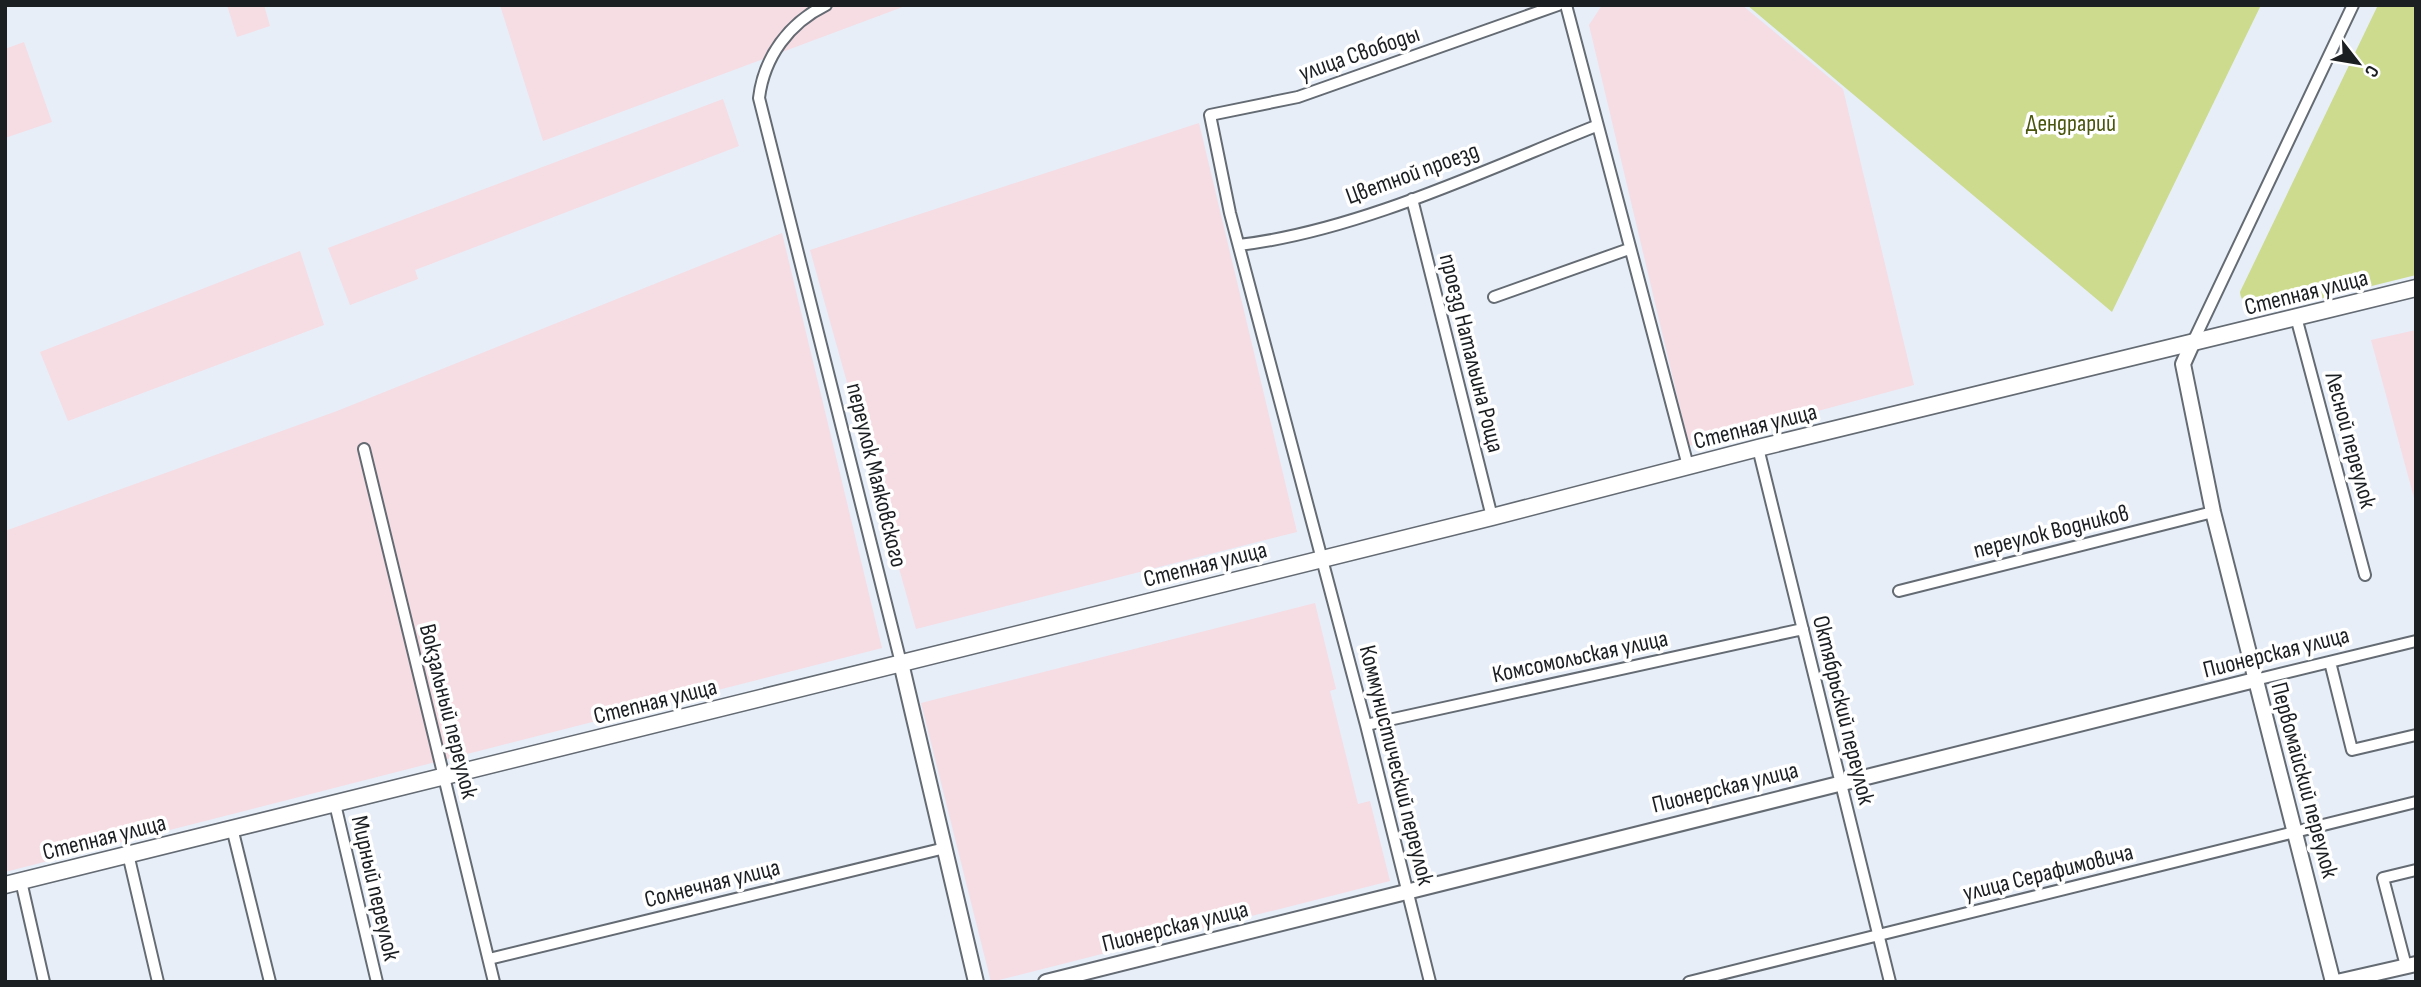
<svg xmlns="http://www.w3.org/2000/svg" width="2421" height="987" viewBox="0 0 2421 987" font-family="'Sofia Sans Condensed',sans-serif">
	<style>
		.industrial { fill: #f6dce3 }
		.green { fill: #ccdb8d }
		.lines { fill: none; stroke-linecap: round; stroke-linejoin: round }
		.minor-casing { stroke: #656b73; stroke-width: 14 }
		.tertiary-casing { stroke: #656b73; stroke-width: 18 }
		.secondary-casing { stroke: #656b73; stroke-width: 19 }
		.minor { stroke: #fff; stroke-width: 10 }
		.tertiary { stroke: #fff; stroke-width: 14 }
		.secondary { stroke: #fff; stroke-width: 16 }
		.labels { text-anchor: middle; stroke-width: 7; stroke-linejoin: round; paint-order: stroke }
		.street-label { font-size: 24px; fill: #1c1f22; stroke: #fff }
		.park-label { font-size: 24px; fill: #4a550e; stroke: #fff }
	</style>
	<rect width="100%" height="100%" fill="#e7eef8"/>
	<path class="industrial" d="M227,5H264L270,26L237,37Z
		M500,5H908L543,141Z
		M1602,5H1742L1843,89L1914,385L1689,446L1589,25Z
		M24,42L52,122L5,138V49Z
		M723,99L739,146L415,270L418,279L350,305L328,248Z
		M1199,123L1297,532L916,629L810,250Z
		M782,233L882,648L5,872V531L337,411Z
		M300,251L324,325L68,421L40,352Z
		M2416,330V505L2371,340Z
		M1315,603L1336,689L1330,691L1358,804L1370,801L1390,881L991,982L921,703Z"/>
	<path class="green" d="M1747,5H2261L2112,312Z
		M2378,5H2416V275L2267,312C2256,313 2241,305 2240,292Z"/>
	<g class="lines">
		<g class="minor-casing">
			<path id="minor" d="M826,5C789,23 764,57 759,98L901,663
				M1566,5L1688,466
				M1412,199L1492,517
				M1239,245C1358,231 1485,170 1596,126
				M1494,297L1629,249
				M2296,317L2365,575
				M2192,344L2353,5
				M1758,448L1890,982
				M364,449L494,982
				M1899,591L2213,512
				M2330,662L2352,750L2416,735
				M2255,680L2416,641
				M1366,725L1803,629
				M335,804L377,982
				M232,828L270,982
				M128,854L158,982
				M21,881L44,982
				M489,959L945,848
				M2406,966L2383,878L2416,870
				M1430,982L1366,725L1230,213L1210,115L1298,97L1558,5
				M1689,982L2416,802"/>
		</g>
		<g class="tertiary-casing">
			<path id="tertiary" d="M2192,344L2183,364L2213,512L2333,982
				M901,663L976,982
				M1046,982L2255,680
				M2337,982L2416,964"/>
		</g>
		<g class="secondary-casing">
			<path id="secondary" d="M5,885L1492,517L1758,448L2416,288"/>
		</g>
		<use href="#minor" class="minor"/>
		<use href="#tertiary" class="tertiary"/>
		<use href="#secondary" class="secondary"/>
	</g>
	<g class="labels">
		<g class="street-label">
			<text transform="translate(1359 53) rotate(-19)" y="8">улица Свободы</text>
			<text transform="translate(1412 173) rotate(-20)" y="8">Цветной проезд</text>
			<text transform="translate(2306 292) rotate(-14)" y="8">Степная улица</text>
			<text transform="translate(1472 353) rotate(76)" y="8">проезд Натальина Роща</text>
			<text transform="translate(1755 426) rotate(-14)" y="8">Степная улица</text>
			<text transform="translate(2351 440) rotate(75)" y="8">Лесной переулок</text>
			<text transform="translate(877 475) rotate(76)" y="8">переулок Маяковского</text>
			<text transform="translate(2051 531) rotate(-14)" y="8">переулок Водников</text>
			<text transform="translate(1205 564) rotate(-14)" y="8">Степная улица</text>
			<text transform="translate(2276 652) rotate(-14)" y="8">Пионерская улица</text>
			<text transform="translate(1580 656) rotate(-12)" y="8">Комсомольская улица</text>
			<text transform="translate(655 701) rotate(-14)" y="8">Степная улица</text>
			<text transform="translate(1844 710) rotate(76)" y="8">Октябрьский переулок</text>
			<text transform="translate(449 711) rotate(76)" y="8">Вокзальный переулок</text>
			<text transform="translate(1397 765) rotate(76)" y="8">Коммунистический переулок</text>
			<text transform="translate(2305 780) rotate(75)" y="8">Первомайский переулок</text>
			<text transform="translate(1725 787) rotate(-14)" y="8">Пионерская улица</text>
			<text transform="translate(104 837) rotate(-14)" y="8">Степная улица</text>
			<text transform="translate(2048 872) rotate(-14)" y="8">улица Серафимовича</text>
			<text transform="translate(712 883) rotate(-14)" y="8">Солнечная улица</text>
			<text transform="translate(376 888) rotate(77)" y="8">Мирный переулок</text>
			<text transform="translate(1175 926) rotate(-14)" y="8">Пионерская улица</text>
		</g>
		<g class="park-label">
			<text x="2071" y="131">Дендрарий</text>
		</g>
	</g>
	<rect width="2421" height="987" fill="none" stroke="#1c1f22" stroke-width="14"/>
	<g transform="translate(2358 63) rotate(121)" stroke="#ffffff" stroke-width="5" paint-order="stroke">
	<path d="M0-5L12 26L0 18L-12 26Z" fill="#1c1f22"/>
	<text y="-10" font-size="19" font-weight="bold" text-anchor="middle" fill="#1c1f22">С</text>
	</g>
</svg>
